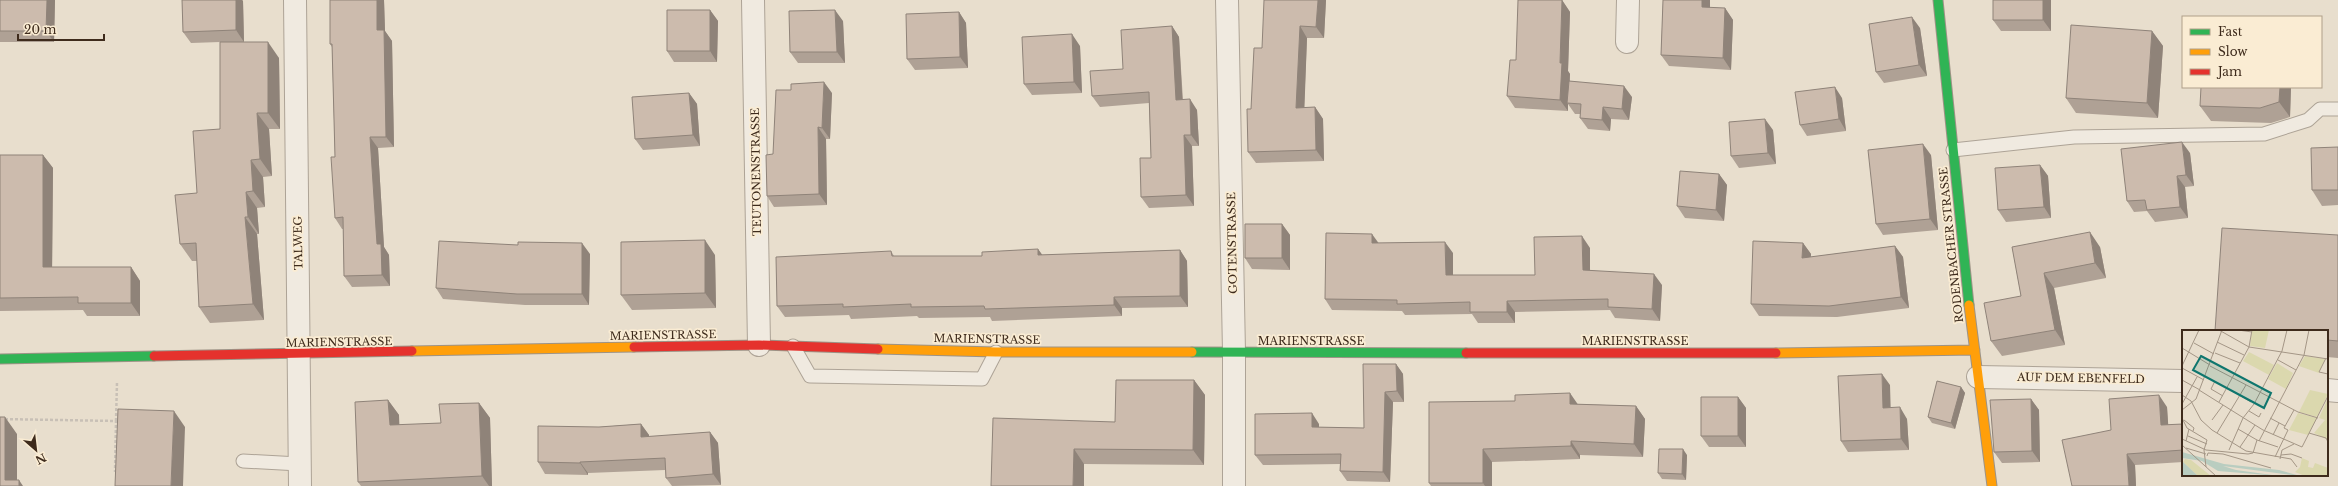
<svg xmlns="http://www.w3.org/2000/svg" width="2338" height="486" viewBox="0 0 2338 486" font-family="'Libre Baskerville',serif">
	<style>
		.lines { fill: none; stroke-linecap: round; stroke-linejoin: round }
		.lane-casing { stroke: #ada396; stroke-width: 15 }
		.street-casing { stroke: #ada396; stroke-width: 24 }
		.fast-casing { stroke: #9d9386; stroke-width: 11 }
		.slow-casing { stroke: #9d9386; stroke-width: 11 }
		.jam-casing { stroke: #9d9386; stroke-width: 11 }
		.path { stroke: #c8c0b6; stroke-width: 2.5; stroke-dasharray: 3 2; stroke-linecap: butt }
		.lane { stroke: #f0eae0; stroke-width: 13 }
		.street { stroke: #f0eae0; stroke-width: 22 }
		.fast { stroke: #30b455; stroke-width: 9 }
		.slow { stroke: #ff9f0a; stroke-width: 9 }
		.jam { stroke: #e5322d; stroke-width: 9 }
		.wall { fill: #afa195 }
		.shaded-wall { fill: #8f8379 }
		.building { fill: #ccbbad; stroke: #8f8379 }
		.labels { text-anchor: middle; stroke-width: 3.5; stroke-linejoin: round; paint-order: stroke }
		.street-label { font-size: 11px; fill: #3e2b1c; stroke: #faecd3 }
		.inset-road { fill: none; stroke: #a49686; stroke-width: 1 }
		.view { fill: #0f766e; fill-opacity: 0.15; stroke: #0f766e; stroke-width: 2 }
		.inset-edge { fill: none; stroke: #3e2b1c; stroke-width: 2 }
	</style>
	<rect width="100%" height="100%" fill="#e8decd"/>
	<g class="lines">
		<g class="lane-casing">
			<path id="lane" d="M1953,150L2074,137L2264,134L2308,120L2320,109H2338
				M793,346L810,376L982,379L996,352
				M243,461L299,464"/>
		</g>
		<g class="street-casing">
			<path id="street" d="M295,0L300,486
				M753,0L759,345
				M1227,0L1234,352V486
				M1627,42L1628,0
				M1978,377L2183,381
				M2327,390L2338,391"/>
		</g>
		<g class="fast-casing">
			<path id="fast" d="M1938,0L1969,305
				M1192,352L1466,353
				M0,359L154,356"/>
		</g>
		<g class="slow-casing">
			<path id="slow" d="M1969,305L1992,486
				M878,349L996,352H1192
				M412,351L634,347
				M1776,353L1975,350"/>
		</g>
		<g class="jam-casing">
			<path id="jam" d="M634,347L759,345L878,349
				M1466,353H1776
				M154,356L412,351"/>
		</g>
		<path class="path" d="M0,419L116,421L115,472
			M116,421L117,382"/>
		<use href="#lane" class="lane"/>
		<use href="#street" class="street"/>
		<use href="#fast" class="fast"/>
		<use href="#slow" class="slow"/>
		<use href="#jam" class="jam"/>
	</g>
	<path class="wall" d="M0,0H55L54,42H0Z
		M182,0H242L243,1L244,42L279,58L280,129H269L272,176L263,177L265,207L257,208L259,234H257L264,320L210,323L199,307L197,261H192L180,244L197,193L220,129V42L191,43L183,32Z
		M330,0H384L385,31L392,41L394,147L378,148L384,247L389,255L390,286L352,287L344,276L343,229H342L335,218V157L332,47L330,44Z
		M1326,0L1324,38H1307L1304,108L1315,107L1323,119L1324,161L1256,163L1248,152L1251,109L1262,48Z
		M1562,0L1570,12L1568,71L1570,74V81L1632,97L1629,120L1611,119L1610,131L1588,129L1580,118V114H1575L1568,104V111L1515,108L1507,96L1516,60Z
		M1663,0H1710V8H1725L1733,20L1731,70L1669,66L1661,55Z
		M1993,0H2051V31H2001L1993,20Z
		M710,10L718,21L717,62H674L667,51Z
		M959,12L966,23L968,68L915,70L907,59Z
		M843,21L845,63H798L790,52Z
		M1172,26L1179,37L1183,100L1197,110L1199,146H1192L1194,206L1149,208L1141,197L1151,158L1149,103L1100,107L1092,96Z
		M1920,28L1927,76L1884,83L1876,72Z
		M2152,31L2163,46L2158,118L2076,113L2066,98Z
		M1080,46L1082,93L1032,95L1024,84Z
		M2291,87L2290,117L2271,123L2211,121L2200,106Z
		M689,93L697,104L700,146L643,150L635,139Z
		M832,93L830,139H826L827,205L774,207L767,196L773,154Z
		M1842,98L1846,131L1807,136L1800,125Z
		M1773,130L1776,164L1739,168L1731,156Z
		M2338,147V205L2322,206L2312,190Z
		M2190,153L2194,186L2185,187L2188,218L2155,222L2147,211L2134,212L2127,201Z
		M0,155H43L53,168L52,267H131L140,281V316H87L83,310L0,311Z
		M1931,155L1938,230L1883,235L1876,224Z
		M2040,165L2048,176L2051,218L2006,222L1998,210Z
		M1719,174L1727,185L1724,221L1685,218L1677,206Z
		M1282,224L1290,235V270L1252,269L1245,258Z
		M2338,235V358L2327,357V331Z
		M1378,243L1453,253V275H1535L1590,248V270L1662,285L1660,321L1615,318L1610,310L1515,312V323H1478L1472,314L1405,315L1402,311L1332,310L1325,299Z
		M1803,243L1811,254V257L1895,246L1903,257L1909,308L1837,317L1759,316L1751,304Z
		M2012,247H2100L2106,278L2054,288L2065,345L2002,356L1991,341L2021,296Z
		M1038,249L1042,255L1180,250L1187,261L1188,307L1122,308V316L992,321L990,317L919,318L917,316L851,319L849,315L785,317L777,306L891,251L894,256H982Z
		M590,254L589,305H525L443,299L436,288Z
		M715,255L716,308L632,310L621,295Z
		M1396,364L1403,374L1404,402H1393L1390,482L1347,481L1340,471V464L1263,465L1255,455L1319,424V427L1364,428Z
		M1194,380L1205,395L1204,465L1084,464L991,486L1115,422Z
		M1890,385V408L1907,419L1909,450L1848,452L1841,441Z
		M1961,387L1965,393L1955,429L1932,423L1928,417Z
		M1738,397L1746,408V447H1709L1701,436Z
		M2031,399L2039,410L2040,462L2002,463L1994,452Z
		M388,400L399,415V425L441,423L479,403L490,418L492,486H361L358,482Z
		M1429,402L1577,404L1636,406L1645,419L1643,457L1580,455V459L1492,462V486H1431L1429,483Z
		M2167,407L2168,425L2183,424V462L2135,465L2136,486L2111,430Z
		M641,424L649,435V437L710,432L718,443L721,485L672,486L666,478L665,470L588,473V475L545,474L538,462L599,427Z
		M1687,455L1686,480L1662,479L1658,473Z"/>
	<path class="shaded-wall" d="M47,0H55L54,42L46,31Z
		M236,0H242L243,1L244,42L236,30Z
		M377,0H384L385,31L392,41L394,147L386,137L377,30Z
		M1318,0H1326L1324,38L1316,27Z
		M1562,0L1570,12L1568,71L1570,74L1568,103H1567L1568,104V111L1560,100V63Z
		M1702,0H1710V18L1702,7Z
		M2043,0H2051V31L2043,20Z
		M1725,8L1733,20L1731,70L1723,58Z
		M710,10L718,21L717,62L710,51Z
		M835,10L843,21L845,63L837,52Z
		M959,12L966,23L968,68L960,57Z
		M1912,17L1920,28L1927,76L1919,65Z
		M1172,26L1179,37L1183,111L1176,100Z
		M1300,26L1307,38L1304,119L1296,108Z
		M2152,31L2163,46L2158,118L2147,103Z
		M1072,34L1080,46L1082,93L1074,82Z
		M268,42L279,58L280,129L268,113Z
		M824,82L832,93L830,139L822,128Z
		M1624,86L1632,97L1629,120L1622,109Z
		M1835,87L1842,98L1846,131L1839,119Z
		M2280,87H2291L2290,117L2279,102Z
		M689,93L697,104L700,146L693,135Z
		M1190,99L1197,110L1199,146L1191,135Z
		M1315,107L1323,119L1324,161L1316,150Z
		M1603,107L1611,119L1610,131L1602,120Z
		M257,113L269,129L272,176L260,159Z
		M1765,119L1773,130L1776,164L1768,153Z
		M818,127L826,139L827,205L819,194Z
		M1184,135L1192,146L1194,206L1186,195Z
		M370,137L378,148L384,247L389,255L390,286L382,275L377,244Z
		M2182,142L2190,153L2194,186L2186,175Z
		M1923,144L1931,155L1938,230L1930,219Z
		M43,155L53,168L52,280L43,267Z
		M251,160L263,177L265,207L253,191Z
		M2040,165L2048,176L2051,218L2044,207Z
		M1719,174L1727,185L1724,221L1716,210Z
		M2177,176L2185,187L2188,218L2180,207Z
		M246,192L257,208L259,234L248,217Z
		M245,217L257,234L264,320L253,304Z
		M1282,224L1290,235V270L1282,258Z
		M2090,232L2100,247L2106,278L2095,263Z
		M1372,234L1380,245L1372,243Z
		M1582,236L1590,248V281L1583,270Z
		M705,240L715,255L716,308L705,293Z
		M1445,242L1453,253V286L1446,275Z
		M582,243L590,254L589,305L582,294Z
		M1803,243L1811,254L1810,269L1802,258Z
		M1895,246L1903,257L1909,308L1901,297Z
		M1038,249L1046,260L1038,255Z
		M1180,250L1187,261L1188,307L1180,296Z
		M131,267L140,281V316L131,303Z
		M2044,273L2054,288L2065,345L2055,330Z
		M1654,274L1662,285L1660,321L1652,309Z
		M1114,297L1122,308V316L1114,305Z
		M1507,301L1515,312V323L1507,312Z
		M1396,364L1403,374L1404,402L1397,391Z
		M1882,374L1890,385L1891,419L1883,408Z
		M1194,380L1205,395L1204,465L1193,450Z
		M1961,387L1965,393L1955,429L1951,423Z
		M1385,392L1393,402L1390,482L1383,472Z
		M1570,393L1579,406L1570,404Z
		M2159,395L2167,407L2169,436L2161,425Z
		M1738,397L1746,408V447L1738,436Z
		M2031,399L2039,410L2040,462L2032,451Z
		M388,400L399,415L400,441L390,425Z
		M479,403L490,418L492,486H489L482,476Z
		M1636,406L1645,419L1643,457L1634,444Z
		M1900,407L1907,419L1909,450L1901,439Z
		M174,411L185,427L183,486H171Z
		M1312,413L1319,424V437L1312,427Z
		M5,417L17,434V486L5,480Z
		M641,424L649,435V448L641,437Z
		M710,432L718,443L721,485L713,474Z
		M1571,441L1580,455V459L1571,446Z
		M1074,449L1084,464V486H1073Z
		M1483,449L1492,462V486H1485L1483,483Z
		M1683,449L1687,455L1686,480L1682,474Z
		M2127,454L2135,465L2136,486H2129Z
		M580,462L588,473V475L580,463Z
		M19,480L23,486H19Z"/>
	<path class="building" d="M0,0H47L46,31H0Z
		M182,0H236V30L183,32Z
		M330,0H377V30H384L386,137H370L377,244H381L382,275L344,276L343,217L335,218L331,157H335L332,44H330Z
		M1264,0H1318L1316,27L1300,26L1296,108L1315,107L1316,150L1248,152L1247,109H1251L1254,48H1262Z
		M1518,0H1562L1560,63H1562L1560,100L1507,96L1510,60H1516Z
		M1663,0H1702V7L1725,8L1723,58L1661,55Z
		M1993,0H2043V20H1993Z
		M667,10H710V51H667Z
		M835,10L837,52H790L789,11Z
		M959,12L960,57L907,59L906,14Z
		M1912,17L1919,65L1876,72L1869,24Z
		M2071,25L2152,31L2147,103L2066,98Z
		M1172,26L1176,100L1190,99L1191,135H1184L1186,195L1141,197L1140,158H1151L1149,92L1092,96L1090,71L1123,69L1121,30Z
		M1072,34L1074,82L1024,84L1022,37Z
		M220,42H268V113H257L260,159L251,160L253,191L246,192L248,217H245L253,304L199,307L196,243L180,244L175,195L197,193L193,131L220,129Z
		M1569,81L1624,86L1622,109L1603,107L1602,120L1580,118L1581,104L1567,103Z
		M824,82L822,128L818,127L819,194L767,196L766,155L773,154L776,90H791V84Z
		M1835,87L1839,119L1800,125L1795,92Z
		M2201,87H2280L2279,102L2260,108L2200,106Z
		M689,93L693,135L635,139L632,97Z
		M1765,119L1768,153L1731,156L1729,122Z
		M2182,142L2186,175L2177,176L2180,207L2147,210L2145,200L2127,201L2121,149Z
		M1923,144L1930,219L1876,224L1868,150Z
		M2338,147V190H2312L2311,148Z
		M0,155H43V267H131V303H78V297L0,298Z
		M2040,165L2044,207L1998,210L1995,168Z
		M1680,171L1719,174L1716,210L1677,206Z
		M1245,224H1282V258H1245Z
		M2222,228L2338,235V341L2327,340V331H2215Z
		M2090,232L2095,263L2044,273L2055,330L1991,341L1984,303L2021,296L2012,247Z
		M1326,233L1372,234V243L1445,242L1446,275H1535L1534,237L1582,236L1583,270L1654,274L1652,309L1608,307V299L1507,301V312H1470V302L1397,304V300L1325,299Z
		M705,240V293L621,295V242Z
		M439,241L518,245V242L582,243V294H517L436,288Z
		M1753,241L1803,243L1802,258L1895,246L1901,297L1829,306L1751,304Z
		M1038,249V255L1180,250V296L1114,297V305L985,309L984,306L911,307V304L843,307V304L777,306L776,257L891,251L892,256H982V252Z
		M1363,364H1396L1397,391L1385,392L1383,472L1340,471L1341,454L1255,455V414L1312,413V427L1364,428Z
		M1882,374L1883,408L1900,407L1901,439L1841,441L1838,376Z
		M1116,380H1194L1193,450L1074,449L1073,486H991L993,418L1115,422Z
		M1937,381L1961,387L1951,423L1928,417Z
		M1570,393V404L1636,406L1634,444L1571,441V446L1483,449V483H1429V402L1515,401V395Z
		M2159,395L2161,425L2183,424V450L2127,454L2129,486H2072L2062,440L2111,430L2109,399Z
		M1701,397H1738V436H1701Z
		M2031,399L2032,451L1994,452L1990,400Z
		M388,400L390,425L441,423L439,404L479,403L482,476L358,482L355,402Z
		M118,409L174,411L171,486H115Z
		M0,417H5V480H19V486H0Z
		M641,424V437L710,432L713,474L666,478L665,458L580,462V463L538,462V426L599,427Z
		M1659,449H1683L1682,474L1658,473Z"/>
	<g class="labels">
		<g class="street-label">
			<text transform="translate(756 172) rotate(-91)" y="4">TEUTONENSTRASSE</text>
			<text transform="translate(298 243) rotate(-91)" y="4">TALWEG</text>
			<text transform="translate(1232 243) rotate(-91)" y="4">GOTENSTRASSE</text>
			<text transform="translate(1951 245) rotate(-96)" y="4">RODENBACHER STRASSE</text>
			<text transform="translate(663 335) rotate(-1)" y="4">MARIENSTRASSE</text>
			<text transform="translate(987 339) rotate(1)" y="4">MARIENSTRASSE</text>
			<text x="1311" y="345">MARIENSTRASSE</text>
			<text x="1635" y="345">MARIENSTRASSE</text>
			<text transform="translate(339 342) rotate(-1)" y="4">MARIENSTRASSE</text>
			<text transform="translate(2081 378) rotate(1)" y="4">AUF DEM EBENFELD</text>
		</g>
	</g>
	<g transform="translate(2182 330)">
		<rect width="146" height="146" fill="#e8decd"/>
		<path d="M70,0H87L83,18L68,16ZM67,22L92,35L87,45L61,31ZM123,26L143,29L137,43L117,36ZM95,33L111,43L104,59L86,49ZM128,60L146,64L135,87L117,82ZM146,68V110L132,103L143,90L137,88ZM116,83L135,88L126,105L107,100ZM120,128L127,131L126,137L131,138L133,133L146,138V146H123L113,142L118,137ZM3,129L9,130L29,146H16L1,132Z" fill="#dbd8ae"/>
		<path d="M0,122L42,134L97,140L118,146L41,136L54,140L97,146L36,141L20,131L0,128ZM0,131L1,132L16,146H0Z" fill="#b9cdc0"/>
		<path class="inset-road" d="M37,0L67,17L146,29M56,0L70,2M35,12L62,25M12,13L32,24M0,18L28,35M33,23L58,33M144,28L137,42L146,44M96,30L114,40M0,36L17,0M28,36L116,82L136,88M0,38L22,50M0,50L18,60M33,51L29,59L41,66M45,58L69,72M17,60L81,100L120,117L146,66M0,65L9,71L19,90L30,100L64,121L109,129L115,137M37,72L67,17L70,0M0,74L15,47M0,80L14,69L40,0M67,81L77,87L79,83M0,88L5,98L25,110L22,120L24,137M88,88L103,96M2,90L12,98L11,101M30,90L41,75M56,99L75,110L96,117M35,103L64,55M127,103L144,108L146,112M91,105L97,93M6,106L25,114M0,109L24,120L66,124L71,123L75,110M4,111L7,99M77,111L122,25L127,0M0,115L34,146M58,117L73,95M4,118L24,124M47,120L61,88L72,74L100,21L105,0M99,125L109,124L120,128M25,126L26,123L41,124L89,138M93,127L106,100L102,98L112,80M98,129L100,120L112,114"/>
		<path class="view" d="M19,26L89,63L82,78L11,40Z"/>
		<rect width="146" height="146" class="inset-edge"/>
	</g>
	<rect x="2182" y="16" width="140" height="72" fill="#faecd3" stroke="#af9f8a"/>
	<rect x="2190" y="29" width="20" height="6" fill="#30b455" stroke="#af9f8a"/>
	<text x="2218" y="36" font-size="12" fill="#3e2b1c">Fast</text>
	<rect x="2190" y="49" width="20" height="6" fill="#ff9f0a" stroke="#af9f8a"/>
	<text x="2218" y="56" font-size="12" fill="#3e2b1c">Slow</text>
	<rect x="2190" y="69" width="20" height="6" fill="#e5322d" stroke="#af9f8a"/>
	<text x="2218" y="76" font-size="12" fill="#3e2b1c">Jam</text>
	<g transform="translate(36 450) rotate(152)" stroke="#faecd3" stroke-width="3" paint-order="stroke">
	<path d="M0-3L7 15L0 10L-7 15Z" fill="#3e2b1c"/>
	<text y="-6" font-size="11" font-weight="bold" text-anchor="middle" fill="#3e2b1c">N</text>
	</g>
	<path d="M18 34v6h86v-6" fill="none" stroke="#3e2b1c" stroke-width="2"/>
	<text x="24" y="34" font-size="12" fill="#3e2b1c" stroke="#faecd3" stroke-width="3" paint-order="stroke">20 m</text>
</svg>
